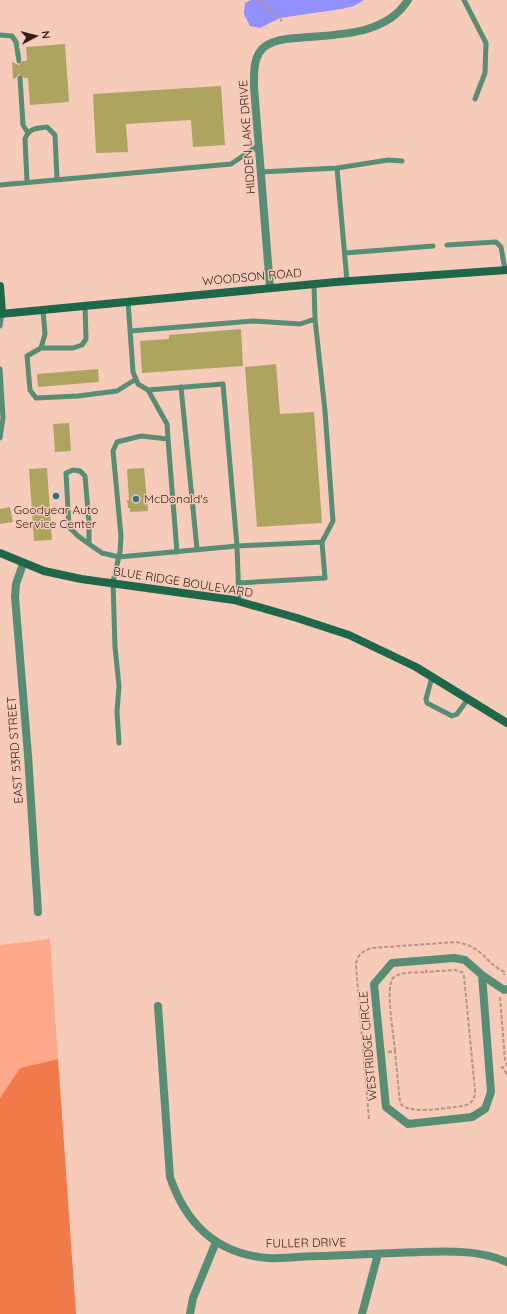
<svg xmlns="http://www.w3.org/2000/svg" width="507" height="1314" viewBox="0 0 507 1314" font-family="Quicksand,sans-serif">
	<style>
		.green { fill: #fda989 }
		.forest { fill: #f07a4a }
		.water { fill: #9190fe }
		.building { fill: #ada45f }
		.lines { fill: none; stroke-linecap: round; stroke-linejoin: round }
		.path { stroke: #b89284; stroke-width: 2; stroke-dasharray: 4 2; stroke-linecap: butt }
		.lane { stroke: #578e73; stroke-width: 5 }
		.street { stroke: #578e73; stroke-width: 8 }
		.secondary { stroke: #1f6749; stroke-width: 8 }
		.poi-dot { fill: #327286; stroke: #f6cbba; stroke-width: 1.5 }
		.labels { text-anchor: middle; stroke-width: 3; stroke-linejoin: round; paint-order: stroke }
		.street-label { font-size: 12px; fill: #361c12; stroke: #f6cbba }
		.poi-label { font-size: 12px; fill: #361c12; stroke: #f6cbba; text-anchor: start }
	</style>
	<rect width="100%" height="100%" fill="#f6cbba"/>
	<path class="green" d="M50,939L58,1059L20,1068L0,1098V945Z"/>
	<path class="forest" d="M58,1059L76,1314H0V1098L20,1068Z"/>
	<path class="water" d="M251,0H364L354,6L341,9L280,18L260,28L250,26L244,14L245,3Z"/>
	<path class="building" d="M65,44L69,102L30,105L28,78H24L19,74L16,78L13,79L12,62L19,65L23,61H27L26,47Z
		M221,86L225,145L193,147L191,120L126,124L128,152L96,153L93,94Z
		M241,329L243,366L142,373L140,341L169,339V335Z
		M276,364L280,414L314,412L322,523L257,527L245,367Z
		M98,369L99,382L38,387L37,374Z
		M69,423L71,451L55,452L53,424Z
		M47,468L52,540L34,541L29,469Z
		M144,468L148,511L130,512V508H128L127,500H129L127,469Z
		M10,507L13,522L0,524V509Z"/>
	<g class="lines">
		<path class="path" d="M257,0L282,21
			M500,997L505,1060L507,1066
			M395,1051C394,1037 385,987 393,978C400,971 418,973 426,972
			M388,1052L395,1051L400,1103C408,1116 449,1107 463,1106C472,1104 475,1099 475,1090L464,976L462,972L455,970L426,972V969
			M363,1054L372,1053
			M501,1068L503,1067L507,1075
			M369,1119L356,966C356,956 362,951 372,948L456,942C485,947 484,963 505,972L504,975"/>
		<path class="lane" d="M464,0L486,43L485,73L475,99
			M0,35L12,36L16,42L19,61
			M20,78L23,125L28,133
			M337,168L388,160L402,161
			M261,172L337,168L347,281
			M27,182L25,139C29,128 37,128 47,127L55,135L57,179
			M0,185L231,164L259,145
			M447,245L496,242L501,247L505,270
			M345,253L433,246
			M128,301L133,372L138,384L148,390L167,424L168,439
			M43,310L45,334L41,348L27,356L30,390L36,398L78,396L117,391L136,379
			M315,319L325,411L333,521L322,542
			M0,326L2,313
			M130,331L253,321L300,324L315,319L314,284
			M41,348H73L82,345L86,339L85,305
			M0,369L3,418L0,438
			M181,387L197,549
			M148,390L223,384L237,546L239,602
			M89,544L78,536L69,527L66,473L73,470L80,471L85,476L89,522V544L102,553L119,557L237,546L322,542L325,578L238,583
			M432,677L426,699L427,703L452,716L457,714L468,699
			M119,743L117,712L119,686L115,647L113,582L120,552L121,536L113,451L117,442L141,436L168,439L177,552"/>
		<path class="street" d="M270,288L254,87C254,74 253,59 262,49C271,40 285,39 297,38C335,34 385,37 408,0
			M23,564L16,584L15,597L28,755L38,912
			M482,975L491,1092L485,1109L472,1117L408,1124L386,1107L374,984L392,963L454,958L465,960L482,975L504,990L507,989
			M158,1006L170,1177C186,1224 216,1254 268,1258C285,1259 303,1256 320,1256C354,1255 387,1253 420,1252C449,1251 480,1250 507,1262
			M190,1314L193,1298L216,1242
			M362,1314L378,1254"/>
		<path class="secondary" d="M0,286L2,313
			M0,314L336,282L507,270
			M0,553L44,571L81,579L234,600L297,618L349,635L416,667L507,723"/>
	</g>
	<g class="poi-dot">
		<circle cx="56" cy="496" r="4"/>
		<circle cx="136" cy="499" r="4"/>
	</g>
	<g class="labels">
		<g class="street-label">
			<text transform="translate(247 137) rotate(-94)" y="4">HIDDEN LAKE DRIVE</text>
			<text transform="translate(252 277) rotate(-5)" y="4">WOODSON ROAD</text>
			<text transform="translate(183 582) rotate(9)" y="4">BLUE RIDGE BOULEVARD</text>
			<text transform="translate(15 750) rotate(-94)" y="4">EAST 53RD STREET</text>
			<text transform="translate(368 1046) rotate(-95)" y="4">WESTRIDGE CIRCLE</text>
			<text transform="translate(306 1243) rotate(-1)" y="4">FULLER DRIVE</text>
		</g>
		<g class="poi-label">
			<text x="144" y="503">McDonald's</text>
			<text x="56" y="514" text-anchor="middle">Goodyear Auto<tspan x="56" dy="14">Service Center</tspan></text>
		</g>
	</g>
	<g transform="translate(36 36) rotate(83)" stroke="#f6cbba" stroke-width="3" paint-order="stroke">
	<path d="M0-3L7 15L0 10L-7 15Z" fill="#361c12"/>
	<text y="-6" font-size="11" font-weight="bold" text-anchor="middle" fill="#361c12">N</text>
	</g>
</svg>
